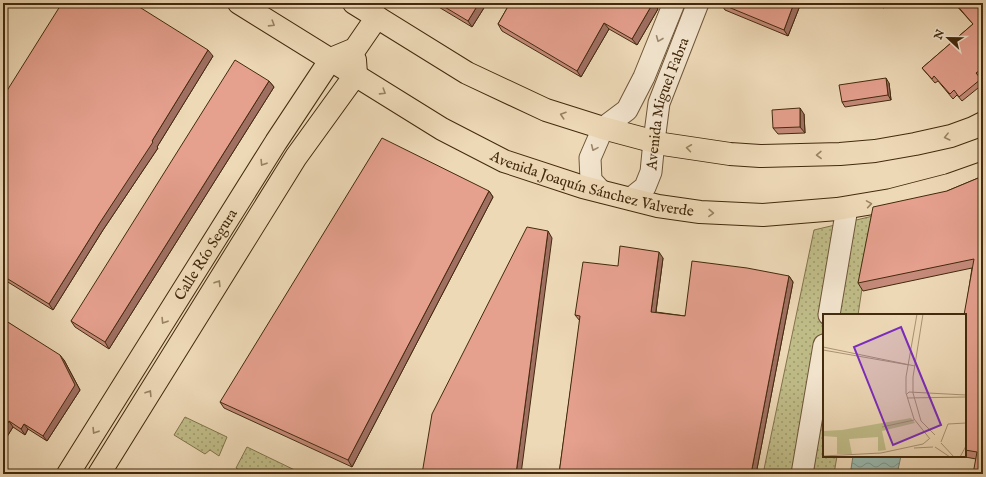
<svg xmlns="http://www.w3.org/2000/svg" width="986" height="477" viewBox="0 0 986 477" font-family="'IM FELL English',serif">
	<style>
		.grass { fill: url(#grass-dots); stroke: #82744b }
		.water { fill: url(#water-waves); stroke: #77806f }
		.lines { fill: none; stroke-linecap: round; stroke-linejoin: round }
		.minor-casing { stroke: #6e5638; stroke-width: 23 }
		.major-casing { stroke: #432a0d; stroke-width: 24 }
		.minor { stroke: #f4e6d0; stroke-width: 21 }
		.major { stroke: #eed9b7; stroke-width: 22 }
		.wall { fill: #c58a7a; stroke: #432a0d }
		.shaded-wall { fill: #a07063; stroke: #432a0d }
		.building { fill: #e5a08e; stroke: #432a0d }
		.oneway { stroke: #988262 }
		.oneway2 { stroke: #9c886e }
		.labels { text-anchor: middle; stroke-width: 3.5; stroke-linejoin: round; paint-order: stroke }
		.street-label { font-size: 15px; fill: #432a0d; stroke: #f4e6d0 }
		.inset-road { fill: none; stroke: #aa9373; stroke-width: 1 }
		.view { fill: #7b2cbf; fill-opacity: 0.15; stroke: #7b2cbf; stroke-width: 2 }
		.inset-edge { fill: none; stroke: #432a0d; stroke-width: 2 }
	</style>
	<defs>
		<pattern id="grass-dots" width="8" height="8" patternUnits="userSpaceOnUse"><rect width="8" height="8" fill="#c0bd89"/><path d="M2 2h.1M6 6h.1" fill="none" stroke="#9e9a6e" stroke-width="1.8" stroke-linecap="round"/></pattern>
		<pattern id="water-waves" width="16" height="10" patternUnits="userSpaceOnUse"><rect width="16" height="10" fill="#99bab0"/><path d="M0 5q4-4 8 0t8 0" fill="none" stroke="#7e978e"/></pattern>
	</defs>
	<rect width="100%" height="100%" fill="#eed9b7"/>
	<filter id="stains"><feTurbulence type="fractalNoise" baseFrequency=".005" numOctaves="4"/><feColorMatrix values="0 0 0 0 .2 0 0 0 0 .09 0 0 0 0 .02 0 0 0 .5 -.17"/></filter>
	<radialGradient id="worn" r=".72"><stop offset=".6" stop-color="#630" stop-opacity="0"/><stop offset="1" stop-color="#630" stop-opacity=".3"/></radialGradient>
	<path class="grass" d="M873,216L858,315H824V456H837L834,474H763L814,230Z
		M185,417L227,437L219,456L210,450L205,454L174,435Z
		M247,447L303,474H245L236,468Z"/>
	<path class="water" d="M853,456H901L897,474H879L851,469Z"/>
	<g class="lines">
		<g class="minor-casing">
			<g id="minor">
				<path d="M602,192L591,180L590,158L603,128L627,110L644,77L674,3"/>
				<path id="s1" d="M630,199L645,187L651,172L654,141L659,103L698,3"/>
				<path d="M829,315L847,208"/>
				<path d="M802,474L824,345"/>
			</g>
		</g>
		<g class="major-casing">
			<g id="major">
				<path id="s2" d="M239,3L442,129L504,161L583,187L658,206L700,212L763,215L837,209L891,200L949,185L983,173"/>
				<path d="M354,3L467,73L546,110L603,128L663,144L730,154L760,156L840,154L875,151L915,144L951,136L973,128L983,123"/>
				<path id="s3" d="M68,474L276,142L331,59L355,49L377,17"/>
				<path d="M99,474L296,157L356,74L355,60"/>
			</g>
		</g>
		<use href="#minor" class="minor"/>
		<use href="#major" class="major"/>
	</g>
	<path class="wall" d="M432,3H487L472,27Z
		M510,3H654L658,9L637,45L609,29L581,77L502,31L498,24Z
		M801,3L788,36L725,10L721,4Z
		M872,3H885L884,8Z
		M954,3H983V75L979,77L983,82V84L962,101L957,95L953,99L938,81L935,83L922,68L973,24Z
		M213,56L157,147L158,148L103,230L53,310L3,279V97Z
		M269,81L274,87L109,349L75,327L71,321Z
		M889,83L891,100L845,107L842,102Z
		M804,114L805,133L778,134L773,128Z
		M983,176V474L976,459L960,456H965V315L972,268L863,291L858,283L947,191Z
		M489,191L493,197L352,467L224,408L220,402Z
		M663,258L656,312L685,316L789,276L793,282L756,474H559L580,321L575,315L618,266Z
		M3,319L64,360L80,390L47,441L28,429L25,435L13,427L3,443Z"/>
	<path class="shaded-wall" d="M479,3H487L472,27L468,21Z
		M653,3L658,9L637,45L632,39Z
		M794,3H801L788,36L784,30Z
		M880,3H885L884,8Z
		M604,23L609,29L581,77L577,71Z
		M208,50L213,56L157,147L158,148L103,230L53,310L49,304L99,224L152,141Z
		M886,78L889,83L891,100L888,95Z
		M269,81L274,87L109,349L105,342Z
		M800,108L804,114L805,133L800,127Z
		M489,191L493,197L352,467L348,460Z
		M548,231L552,238L521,474H516Z
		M659,252L663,258L655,318L651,312Z
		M789,276L793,282L756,474H751Z
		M60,355L64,360L80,390L47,441L43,436Z
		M9,421L13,427L3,443V431Z
		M24,424L28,429L25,435L21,429Z"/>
	<path class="building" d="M62,3H133L208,50L152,141L153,142L99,224L49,304L3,276V97Z
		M438,3H479L468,21Z
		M510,3H653L632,39L604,23L577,71L498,24Z
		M721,3H794L784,30L721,4Z
		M955,3H983V68L976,73L981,79L959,97L954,90L950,94L934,76L932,79L922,68L973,24Z
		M235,60L269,81L105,342L71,321Z
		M886,78L888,95L842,102L839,85Z
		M800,108V127L773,128L772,110Z
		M382,138L489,191L348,460L220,402Z
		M983,176V474H973L977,452L965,450V315H964L974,259L858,283L873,207L947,191Z
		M527,227L548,231L516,474H422L432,414Z
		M620,246L659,252L651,312L685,316L692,261L747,268L789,276L751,474H559L580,316L575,315L583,262L618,266Z
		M3,319L60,355L75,385L43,436L24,424L21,429L9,421L3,431Z
		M836,472L847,474H835Z"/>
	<defs><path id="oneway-chevron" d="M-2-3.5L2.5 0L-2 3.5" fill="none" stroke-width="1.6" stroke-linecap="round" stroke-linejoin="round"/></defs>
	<g class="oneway">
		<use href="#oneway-chevron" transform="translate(272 24) rotate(32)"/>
		<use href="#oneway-chevron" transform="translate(383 92) rotate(32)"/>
		<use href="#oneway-chevron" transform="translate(563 115) rotate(-162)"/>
		<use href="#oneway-chevron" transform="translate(947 137) rotate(166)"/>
		<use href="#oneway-chevron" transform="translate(689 148) rotate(-172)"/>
		<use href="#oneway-chevron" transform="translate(819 155) rotate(179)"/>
		<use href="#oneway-chevron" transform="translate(263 163) rotate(122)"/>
		<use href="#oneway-chevron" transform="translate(869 204) rotate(-9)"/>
		<use href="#oneway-chevron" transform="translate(711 213) rotate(2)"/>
		<use href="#oneway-chevron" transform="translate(218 283) rotate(-58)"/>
		<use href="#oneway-chevron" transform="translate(164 321) rotate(122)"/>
		<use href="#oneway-chevron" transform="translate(149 393) rotate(-58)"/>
		<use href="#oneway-chevron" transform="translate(95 431) rotate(122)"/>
	</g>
	<g class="oneway2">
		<use href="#oneway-chevron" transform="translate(659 39) rotate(112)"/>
		<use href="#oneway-chevron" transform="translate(594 148) rotate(114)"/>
	</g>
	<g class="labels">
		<g class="street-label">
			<text dy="5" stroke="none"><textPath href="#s1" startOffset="106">Avenida Miguel Fabra</textPath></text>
			<text dy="5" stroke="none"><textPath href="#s2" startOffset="400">Avenida Joaquín Sánchez Valverde</textPath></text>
			<text dy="5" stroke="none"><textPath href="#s3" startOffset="259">Calle Río Segura</textPath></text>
		</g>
	</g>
	<g transform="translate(823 314)">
		<rect width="143" height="143" fill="#eed9b7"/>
		<path d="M88,104L92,109L59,117L63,136L55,137V123L26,125L29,140H14V123L0,122V117L19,116Z" fill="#c0bd89"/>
		<path class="inset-road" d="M94,0L83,63V79L91,105L107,125M100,0L90,63V79L98,107L112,121M0,33L92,52M0,36L86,51M83,81L86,78L143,81M84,84L143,83M59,113L91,106M118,128L125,110L143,109M118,129L131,143M112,133L127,143M91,134L110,133M0,142L58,139L100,130L106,125M137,143L143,132"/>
		<path class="view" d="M78,13L118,111L70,131L31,33Z"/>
		<rect width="143" height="143" class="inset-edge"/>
	</g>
	<rect width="986" height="477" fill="none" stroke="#eed9b7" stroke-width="16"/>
	<rect x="4" y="4" width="978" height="469" fill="none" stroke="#432a0d" stroke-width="2"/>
	<rect x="8" y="8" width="970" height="461" fill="none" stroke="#432a0d"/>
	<g transform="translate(948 38) rotate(292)" stroke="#f4e6d0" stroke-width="3" paint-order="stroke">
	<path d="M0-3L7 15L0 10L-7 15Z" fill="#432a0d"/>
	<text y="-6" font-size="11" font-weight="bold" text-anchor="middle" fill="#432a0d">N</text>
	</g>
	<rect width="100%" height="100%" filter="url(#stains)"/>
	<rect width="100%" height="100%" fill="url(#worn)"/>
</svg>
